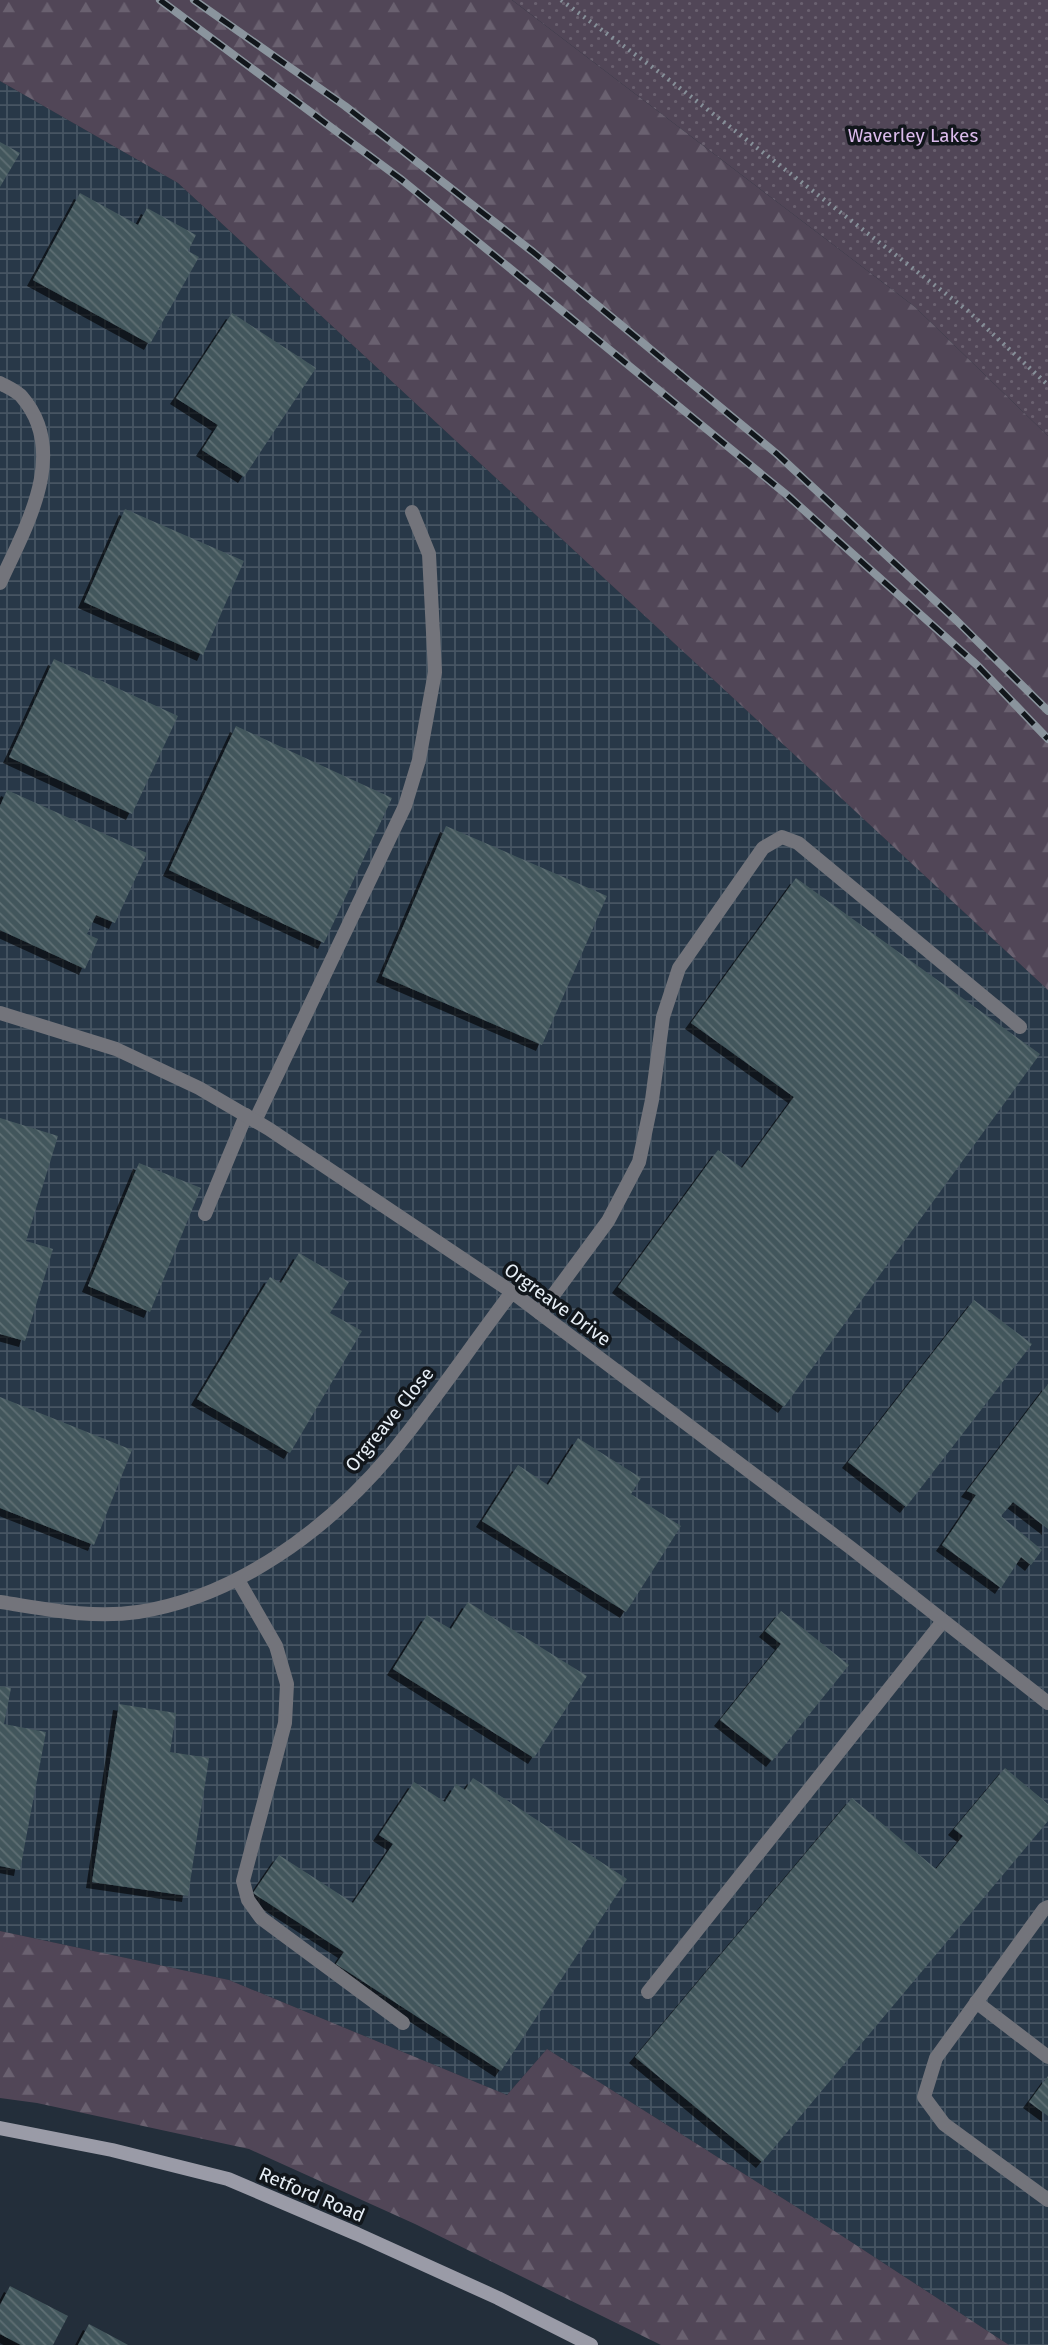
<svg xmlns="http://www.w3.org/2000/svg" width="1048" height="2345" viewBox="0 0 1048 2345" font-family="'Fira Sans',sans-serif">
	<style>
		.industrial { fill: url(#industrial-grid) }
		.grass { fill: url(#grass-dots) }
		.forest { fill: url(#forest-firs) }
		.building { fill: url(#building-back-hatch); filter: url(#shadow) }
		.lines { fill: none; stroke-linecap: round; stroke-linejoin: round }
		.path { stroke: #869099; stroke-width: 4.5; stroke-dasharray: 2 5; stroke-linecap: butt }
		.service { stroke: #73747b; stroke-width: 14 }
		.minor { stroke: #73747b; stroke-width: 14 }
		.secondary { stroke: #9a9ba7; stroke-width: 14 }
		.rail-casing { stroke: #8a949d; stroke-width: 8 }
		.rail { stroke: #11161b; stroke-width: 5; stroke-dasharray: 16; stroke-linecap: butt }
		.labels { text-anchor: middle; stroke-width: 7; stroke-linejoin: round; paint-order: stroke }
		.park-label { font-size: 19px; fill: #dbbbec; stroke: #11161b }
		.street-label { font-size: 19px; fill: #e6eef5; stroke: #11161b }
	</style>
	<defs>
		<pattern id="industrial-grid" width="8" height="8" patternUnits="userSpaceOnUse" patternTransform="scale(1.75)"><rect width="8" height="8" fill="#283848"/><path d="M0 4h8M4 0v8" fill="none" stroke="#475563"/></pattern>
		<pattern id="grass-dots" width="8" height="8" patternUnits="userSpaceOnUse" patternTransform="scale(1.75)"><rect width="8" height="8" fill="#514657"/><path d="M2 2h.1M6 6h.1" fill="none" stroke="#6a6170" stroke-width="1.8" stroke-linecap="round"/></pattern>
		<pattern id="forest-firs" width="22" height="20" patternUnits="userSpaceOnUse" patternTransform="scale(1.75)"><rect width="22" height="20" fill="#514657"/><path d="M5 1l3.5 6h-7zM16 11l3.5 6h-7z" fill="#6a6170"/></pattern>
		<pattern id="building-back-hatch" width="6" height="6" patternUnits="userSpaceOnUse" patternTransform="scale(1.75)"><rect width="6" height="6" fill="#43575c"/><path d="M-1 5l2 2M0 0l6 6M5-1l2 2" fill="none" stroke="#5e6f74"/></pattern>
		<filter id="shadow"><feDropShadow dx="-6" dy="6" stdDeviation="0" flood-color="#0009"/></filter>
	</defs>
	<rect width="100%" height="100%" fill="#232e3a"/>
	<path class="industrial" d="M0,81L178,183L1048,990V2345H1009L836,2232L547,2049L507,2095L229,1980L0,1931Z"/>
	<path class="grass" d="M512,0H1048V436L915,307Z"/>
	<path class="forest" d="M0,0H512L915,307L1048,436V990L178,183L0,81Z
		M0,1931L229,1980L507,2095L547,2049L836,2232L1009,2345H661L415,2224L249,2149L37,2103L0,2098Z"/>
	<path class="building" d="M0,142L20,153L0,187Z
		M80,193L138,225L147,208L196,235L188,251L199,257L150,344L33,280Z
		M232,313L316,368L244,477L202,450L218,425L176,398Z
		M125,509L244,561L203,655L84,602Z
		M54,659L178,716L132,814L9,757Z
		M236,726L392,798L324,943L169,870Z
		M7,790L147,853L115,923L96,915L87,934L98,939L85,969L0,930V806Z
		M446,826L607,896L542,1045L382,976Z
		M796,878L1040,1054L784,1407L618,1287L718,1150L742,1168L794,1097L691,1023Z
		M0,1118L58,1136L26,1241L53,1249L25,1341L0,1334Z
		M139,1163L201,1188L150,1312L88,1286Z
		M299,1253L349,1282L330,1313L362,1331L290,1453L197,1399L270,1277L281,1283Z
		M974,1300L1032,1344L906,1507L848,1462Z
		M1048,1384V1529L1013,1502L1001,1516L1042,1550L1031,1565L1021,1557L1001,1588L942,1545L976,1495L967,1491Z
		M0,1397L132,1450L94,1545L0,1508Z
		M578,1438L641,1478L631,1494L681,1526L626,1612L482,1521L518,1465L548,1485Z
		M468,1602L587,1676L534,1758L393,1669L427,1615L451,1629Z
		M781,1611L849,1665L772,1761L720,1720L781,1644L765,1631Z
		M0,1686L11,1688L4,1724L46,1732L20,1870L0,1866Z
		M119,1704L176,1713L170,1752L209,1758L188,1896L92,1882Z
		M1005,1768L1048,1804V1821L762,2162L635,2057L852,1798L936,1869L963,1836L954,1829Z
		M473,1778L627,1879L501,2071L336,1964L344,1952L253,1893L279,1855L353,1903L393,1844L379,1835L414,1782L445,1802L456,1784L465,1790Z
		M1048,2076V2116L1029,2102Z
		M10,2286L68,2316L53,2345H21L0,2334V2305Z
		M89,2324L119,2340L128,2345H78Z"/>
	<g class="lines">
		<path class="path" d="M561,0L659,72L968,311L1048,385"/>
		<path class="service" d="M255,1121L405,806L419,760L435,672L429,554L412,512
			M205,1214L246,1115
			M540,1313L608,1221L639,1162L652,1100L663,1017L679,968L763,848L782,837L798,843L1020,1027
			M238,1580L276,1646L287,1684L285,1723L243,1881L248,1900L261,1918L403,2023
			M1048,1907L1044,1909L936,2058L924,2097L944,2124L1048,2200
			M648,1992L943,1621
			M976,2002L1048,2057"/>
		<path class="minor" d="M0,383C7,387 17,391 22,397C70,453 25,528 0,583
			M0,1013L116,1049L199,1088L269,1129L512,1292L851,1548L1048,1703
			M0,1602C46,1609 91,1619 138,1612C236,1597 327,1530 390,1455C433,1403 471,1346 512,1292"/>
		<path class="secondary" d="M0,2128L112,2150L228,2179L357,2234L498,2298L591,2345"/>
		<g class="rail-casing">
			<path id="rail" d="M160,0L402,180L787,495L978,666L1048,739
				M194,0L345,106L533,252L777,454L956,620L1048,711"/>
		</g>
		<use href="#rail" class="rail"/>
	</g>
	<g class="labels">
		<g class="park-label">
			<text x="913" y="142">Waverley Lakes</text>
		</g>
		<g class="street-label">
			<text transform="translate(558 1304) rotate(36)" y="7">Orgreave Drive</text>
			<text transform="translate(389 1419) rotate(-51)" y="7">Orgreave Close</text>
			<text transform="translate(312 2194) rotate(23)" y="7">Retford Road</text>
		</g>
	</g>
</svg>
